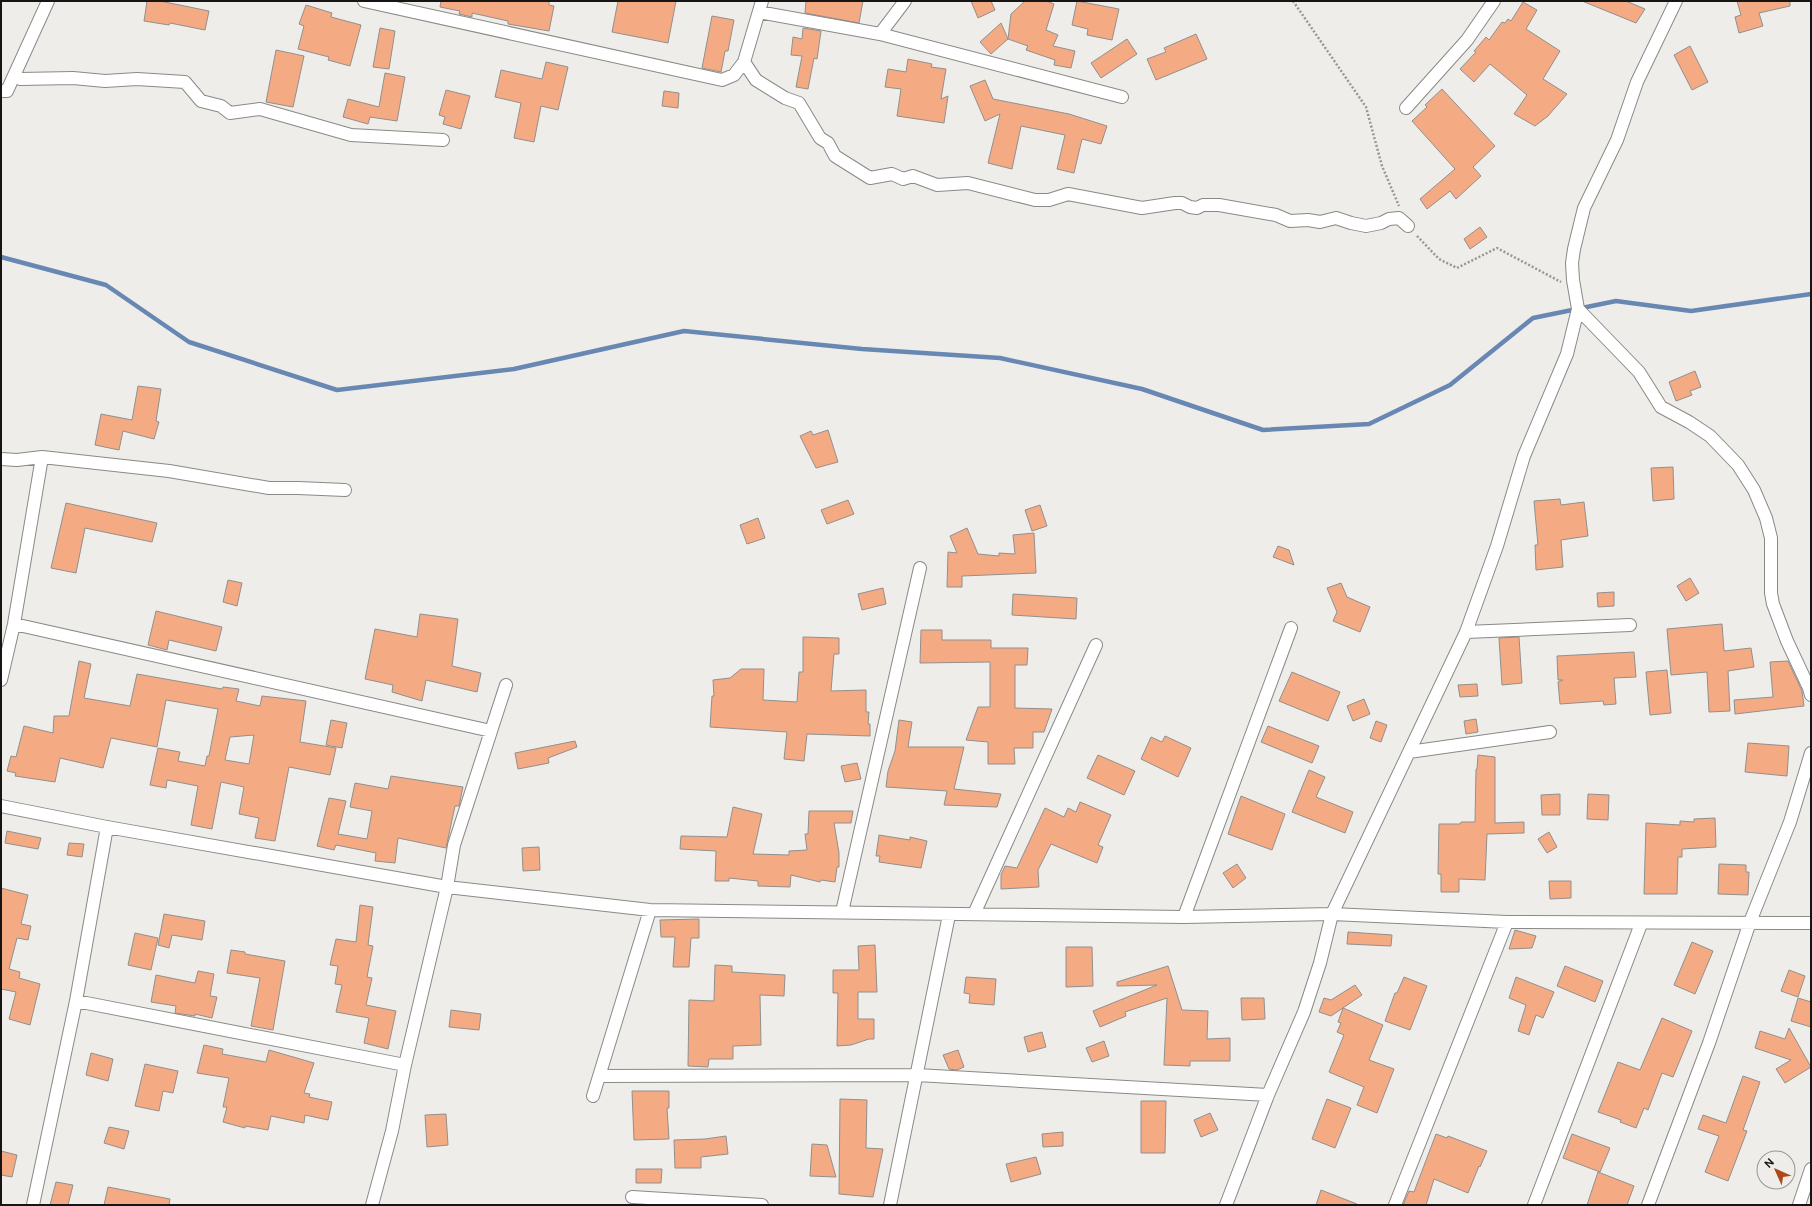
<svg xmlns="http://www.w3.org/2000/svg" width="1812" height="1206" viewBox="0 0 1812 1206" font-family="'DM Sans',sans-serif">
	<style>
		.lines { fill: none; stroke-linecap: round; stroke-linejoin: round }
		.stream { stroke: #6888b3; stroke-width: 4.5 }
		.building { fill: #f4ab84; stroke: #928f8d; fill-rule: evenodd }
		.street-casing { stroke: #8b8986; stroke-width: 14 }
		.path { stroke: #979694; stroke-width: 2.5; stroke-dasharray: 2 2; stroke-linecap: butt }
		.street { stroke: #fff; stroke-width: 12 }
	</style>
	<rect width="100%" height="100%" fill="#efedea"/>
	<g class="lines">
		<path class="stream" d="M1,257L106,285L189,342L337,390L514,369L684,331L862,349L1000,358L1142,389L1263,430L1369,424L1450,385L1533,318L1616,301L1691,311L1811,294"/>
	</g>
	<path class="building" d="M147,1H160L209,11L205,30L170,23L169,25L144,21Z
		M441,1H549V5L554,6L549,31L508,24V21L472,13V17L459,14L460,11L440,7Z
		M618,1H676L668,43L612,32Z
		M806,1H863L859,23L805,13Z
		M971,1H991L995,10L978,18Z
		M1025,1H1046L1054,4L1046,30L1058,35L1053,46L1075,51L1071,68L1054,65L1055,60L1026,50L1028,46L1008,39L1011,14Z
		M1077,1L1119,9L1112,40L1087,35L1088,29L1072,25Z
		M1582,1H1626L1645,9L1636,23Z
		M1737,1H1790V6L1759,13L1763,26L1739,33L1735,17L1741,15Z
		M1523,2L1537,10L1526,29L1560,51L1543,79L1567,94L1548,116L1535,126L1514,114L1527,95L1490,64L1474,82L1460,69L1476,52L1474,51L1486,37L1489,40L1502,22L1505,23L1508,19L1511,21Z
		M306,5L332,13L331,17L361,25L350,66L328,60L329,57L298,49L304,26L299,24Z
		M712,16L734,20L728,51H725L721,72L702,68Z
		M1001,23L1008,39L991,54L980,42Z
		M380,28L395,31L389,69L373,67Z
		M803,28L821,31L817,59L814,58L808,89L796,87L802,56L791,55L793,37L802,39Z
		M1196,34L1207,59L1156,80L1147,59L1166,52L1164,48Z
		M1127,39L1137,54L1101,78L1091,63Z
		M1690,46L1708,82L1692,90L1674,55Z
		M276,50L304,56L293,107L266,102Z
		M908,59L932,64L931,67L946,69L941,99L948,96L944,123L897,116L901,89L885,87L888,69L906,72Z
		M546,62L568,67L558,110L541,106L534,142L514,138L521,103L495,97L501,70L542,79Z
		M385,73L405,77L397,121L370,117L368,124L343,117L348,99L379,107Z
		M985,80L993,99L1069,114L1107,126L1101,144L1082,139L1074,173L1057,169L1065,135L1021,126L1012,169L988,163L1000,114L985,121L970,86Z
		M1442,89L1495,146L1473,167L1481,176L1456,199L1450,191L1427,209L1420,199L1455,169L1412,121L1427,107L1425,105Z
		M446,90L470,96L461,129L443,124L445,117L439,115Z
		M664,91L679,93L678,108L662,106Z
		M1480,227L1487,237L1470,249L1464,239Z
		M1695,371L1701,387L1690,391L1692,395L1676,401L1669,382Z
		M138,386L161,389L156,421L159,422L154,439L123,431L119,450L95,445L101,414L132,420Z
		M828,430L838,462L816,468L800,436L811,431L813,435Z
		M1673,467L1674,499L1653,501L1651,468Z
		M1560,499L1561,505L1584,502L1588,536L1561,540L1563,567L1536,570L1535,545H1538L1534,501Z
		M848,500L854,514L827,524L821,510Z
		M66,503L157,523L152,542L85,528L76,573L51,568Z
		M1040,505L1047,526L1032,531L1025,510Z
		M758,518L765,538L747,544L740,525Z
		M967,528L978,554L999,556V553L1015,554L1013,535L1034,533L1036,573L962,576V587H947L948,552L957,553L950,536Z
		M1278,546L1289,550L1294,565L1273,557Z
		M1690,578L1699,593L1686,601L1677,586Z
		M228,580L242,583L237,606L223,602Z
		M1341,583L1347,597L1370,607L1360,632L1333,621L1337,612L1327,588Z
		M883,588L886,604L862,610L858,594Z
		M1614,592V606L1598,607L1597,593Z
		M1013,594L1077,598L1076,619L1012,615Z
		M156,611L222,627L216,651L169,640L167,650L148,645Z
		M420,614L458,619L452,666L481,673L477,692L426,680L422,701L392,692L393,685L365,679L375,629L417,637Z
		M1722,624L1724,651L1751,648L1754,667L1728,671L1730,711L1709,712L1707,672L1671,675L1667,629Z
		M921,630H942V640H991V648H1028L1027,665H1015V708L1052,709L1044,732H1033V748H1014L1015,764H988V742L966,740L978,707H990V662L920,663Z
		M803,637L839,638V654H834L831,691L866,690V712H869L868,724H870V736L807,734L804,761L784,759L787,732L710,727L712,696H714L713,680L730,678L741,669H764L763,700L797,702L799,672H803Z
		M1519,637L1522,683L1502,685L1499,638Z
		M1634,652L1636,677L1614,678L1616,704L1604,705L1603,701L1560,704L1558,682L1563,680H1558L1557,656Z
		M79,661L91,664L84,698L130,706L137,674L222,689L223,687L239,689L236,701L260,706L262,696L306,701L300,742L336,748L330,775L289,767L275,841L255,838L259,818L239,814L244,787L221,782L212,829L191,825L198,786L167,780L166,788L150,785L158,748L180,752L178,761L205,766L207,756H209L218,709L166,700L157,747L111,738L103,768L60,758L55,782L15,776L16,773L7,771L11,756L16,757L24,726L53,733L54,716H69ZM254,735L249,764L225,760L230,737Z
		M1788,661L1802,691L1804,706L1735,714L1734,700L1773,697L1770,662Z
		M1667,670L1671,713L1650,715L1646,672Z
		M1292,672L1340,692L1328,721L1279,701Z
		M1477,684L1478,696L1460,697L1458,685Z
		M1364,699L1370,714L1353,721L1347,706Z
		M1476,719L1478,732L1466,734L1464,721Z
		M331,720L347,723L342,748L326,745Z
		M899,720L912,722L908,747H964L954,789L1001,794L997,807L944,805L947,791L886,787L888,771L895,751Z
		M1376,721L1387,725L1381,742L1370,738Z
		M1268,726L1319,746L1312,763L1261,742Z
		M1165,736L1191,748L1178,777L1141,759L1151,737L1162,742Z
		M575,741L577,747L548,758L549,763L518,769L515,753Z
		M1748,743L1789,746L1787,776L1745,772Z
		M1098,755L1135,771L1124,795L1087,778Z
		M1478,755L1495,757V823L1524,822V833L1487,834L1485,880L1459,879V892H1441V874H1438L1439,824H1460L1461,822H1475L1476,769H1477Z
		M857,763L861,779L845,782L841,766Z
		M1309,770L1325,777L1316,797L1353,812L1345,833L1292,812Z
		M391,776L463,787L459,806H455L446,848L398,838L395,863L375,861L376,853L336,845L334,850L317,846L329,798L346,801L338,834L367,839L372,811L350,807L355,783L388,789Z
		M1560,794V815H1542L1541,795Z
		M1588,794L1609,795L1608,820L1587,819Z
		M1241,796L1285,814L1272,850L1228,834Z
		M1080,802L1111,815L1098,845L1103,847L1097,863L1051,844L1038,870L1039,887L1001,889V875L1005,866L1017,868L1045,808L1064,817L1068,808L1076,812Z
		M733,807L762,814L753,854L789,855V851L807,850L805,834H808L809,811H853L851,823H834L839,853V867H837L835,882L821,880L820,882L791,875L790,887L758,886V881L729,878V881H715L716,851L680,849L681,836L727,837Z
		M1715,818L1716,847L1682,849V857H1678L1677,894H1644L1646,823L1680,825V821L1694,822V819Z
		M7,831L41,838L38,849L5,843Z
		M1549,832L1557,847L1547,853L1538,839Z
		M879,835L910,840V837L927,841L921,868L879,862L880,856H876Z
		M69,843L84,844L82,857L67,855Z
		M539,847L540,870L523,871L522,848Z
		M1237,864L1246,878L1233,888L1223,873Z
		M1719,864L1746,865V872H1749L1748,895L1718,894Z
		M1549,881H1571V898L1550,899Z
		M1,888L28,895L21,924L31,926L28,940L17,938L9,969L20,972L19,978L40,984L30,1025L9,1019L16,992L1,989Z
		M360,905L373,907L368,945L373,946L367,977L372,978L366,1005L396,1011L388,1049L364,1043L369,1018L336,1012L342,985L335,984L338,966L330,965L336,939L356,942Z
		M164,914L205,921L202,940L172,935L169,948L158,945Z
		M699,919V938H691L689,967H673L675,937H661L660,920Z
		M1515,930L1536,936L1532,948L1509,949Z
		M1348,932L1392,935L1391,946L1347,944Z
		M135,933L158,938L151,970L128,965Z
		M1692,942L1713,951L1695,994L1674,985Z
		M875,945L877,992H858V1019H874V1039H869L851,1045L837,1046L838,993H833V970H859L858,946Z
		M1066,947H1092L1093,986L1066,987Z
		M231,950L245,952V954L285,961L273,1030L251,1026L260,978L227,973Z
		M715,965L732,966V972L785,975L784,996L760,995L761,1045L733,1046V1059H709L708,1067L688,1066L689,1000L714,1001Z
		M1168,966L1182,1010L1208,1011L1207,1039L1230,1038V1061H1190V1066L1164,1065L1167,998L1125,1012L1126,1016L1100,1027L1093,1011L1157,985L1117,986V982Z
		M1565,966L1603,981L1595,1002L1557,986Z
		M1789,970L1805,976L1798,997L1781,991Z
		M198,971L214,974L210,996L217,997L212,1018L195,1014V1016L175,1013L176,1006L151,1002L156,975L195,983Z
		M966,977L996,979L994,1005L969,1003L970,994L964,993Z
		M1404,977L1427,986L1410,1030L1385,1021L1395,993H1397Z
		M1516,977L1554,992L1543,1018L1536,1015L1529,1035L1518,1031L1526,1005L1509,998Z
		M1355,985L1362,995L1331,1016L1319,1012L1324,998L1331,1000Z
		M1241,998H1264L1265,1019L1242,1020Z
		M1798,998L1811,1002V1027L1791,1021Z
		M1343,1008L1383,1025L1369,1060L1394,1069L1377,1113L1357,1105L1364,1087L1329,1072L1344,1035L1337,1032L1341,1023L1338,1022Z
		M451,1010L481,1014L479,1030L449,1027Z
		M1662,1018L1692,1031L1673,1077L1662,1073L1648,1110L1644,1108L1636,1128L1620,1122L1621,1120L1598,1112L1618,1062L1640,1070Z
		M1789,1028L1811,1067L1785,1083L1776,1069L1791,1060L1755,1048L1760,1031L1785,1039Z
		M1042,1032L1046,1047L1028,1052L1024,1037Z
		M1104,1041L1109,1056L1092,1062L1086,1048Z
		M204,1045L223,1049L222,1054L266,1062L269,1050L314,1063L304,1093L310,1094L309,1097L332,1102L328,1120L305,1115L304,1123L271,1116L268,1130L245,1126V1128L223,1122L227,1107H223L229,1078L197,1073Z
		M958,1050L964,1067L957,1070L949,1069L943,1055Z
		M91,1053L113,1059L108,1081L86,1075Z
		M145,1064L178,1071L173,1093L163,1091L159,1111L135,1106Z
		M1743,1076L1760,1082L1743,1130L1747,1131L1728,1181L1705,1172L1719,1136L1698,1129L1703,1115L1726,1123Z
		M632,1091H669V1108H667L669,1139L634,1140Z
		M840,1099L867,1100L866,1148L883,1149L873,1197L839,1194Z
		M1327,1099L1351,1108L1335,1148L1312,1139Z
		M1141,1101H1166L1165,1153H1141Z
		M1210,1113L1218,1130L1201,1137L1194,1120Z
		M446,1114L448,1145L427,1147L425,1115Z
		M109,1127L129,1131L124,1149L104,1143Z
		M1063,1132V1146L1043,1147L1042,1134Z
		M1436,1134L1447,1138L1448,1136L1487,1151L1480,1167L1479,1166L1468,1193L1434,1179L1426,1205H1403L1409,1191L1414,1192Z
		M1572,1134L1610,1148L1600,1172L1563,1158Z
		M726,1136L728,1154L701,1157V1168H675L674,1140L705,1139Z
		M812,1144L827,1145L836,1177L810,1176Z
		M1,1151L17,1155L12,1177L1,1175Z
		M1036,1157L1041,1174L1011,1182L1006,1164Z
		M636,1169H662L661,1183H636Z
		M1598,1172L1634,1186L1627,1205H1587Z
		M56,1182L73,1185L68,1205H50Z
		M108,1187L170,1199L169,1205H104Z
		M1321,1190L1357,1204V1205H1316Z"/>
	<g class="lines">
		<g class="street-casing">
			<path id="street" d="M364,1L722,80L734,75L744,62L762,1
				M759,12L880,34L1122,97
				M880,34L905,1
				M744,62L756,80L785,98L799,103L820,138L828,143L835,156L870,178L892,174L903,179L913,176L937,185L968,183L1035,200H1049L1068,194L1142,208L1175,203H1182L1190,207L1197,208L1203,205H1219L1276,215L1290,221L1308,220L1320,222L1336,218L1351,223L1366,226L1381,223L1389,219L1399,218L1408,226
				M14,76L20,79L73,78L105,81L137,79L185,82L201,101L221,106L230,113L260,109L351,135L443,140
				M1,91H7L48,1
				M1406,108L1467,40L1494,1
				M1578,309L1639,372L1661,407L1689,422L1710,436L1738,465L1754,490L1766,518L1771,538V593L1773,604L1787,641L1809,688L1811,695
				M1,459L17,460L42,457L169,471L269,488H298L345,490
				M14,624L491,731
				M1466,632L1630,625
				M1,680L14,624L42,457
				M1409,752L1550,732
				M1,806L107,827L447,887L650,910L1184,917L1332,914L1507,922L1811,923
				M842,912L920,568
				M974,914L1096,645
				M1184,917L1291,628
				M76,1001L405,1065L392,1131L372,1205
				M405,1065L447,887L454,845L506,685
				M599,1076L917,1075L1268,1095
				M593,1096L650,910
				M632,1197L762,1205
				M33,1205L76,1001L107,827
				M890,1205L949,915
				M1226,1205L1268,1095L1304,1012L1320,963L1332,914L1466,632L1497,546L1524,456L1567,354L1578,309L1573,280L1572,263L1574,249L1584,208L1617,140L1637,82L1676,1
				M1395,1205L1507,922
				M1534,1205L1641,924
				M1648,1205L1709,1043L1750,922L1790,822L1811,753
				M1799,1205L1811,1169"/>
		</g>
		<path class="path" d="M1293,1L1366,107L1382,166L1399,206
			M1417,236L1439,259L1457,268L1497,248L1561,282"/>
		<use href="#street" class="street"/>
	</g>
	<rect width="1812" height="1206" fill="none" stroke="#161514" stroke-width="4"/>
	<g transform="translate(1776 1170) rotate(315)"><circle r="19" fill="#efedea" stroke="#989794"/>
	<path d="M0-3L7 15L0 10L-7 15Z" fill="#ae491a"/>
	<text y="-6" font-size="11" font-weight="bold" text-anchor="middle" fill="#161514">N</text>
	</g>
</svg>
